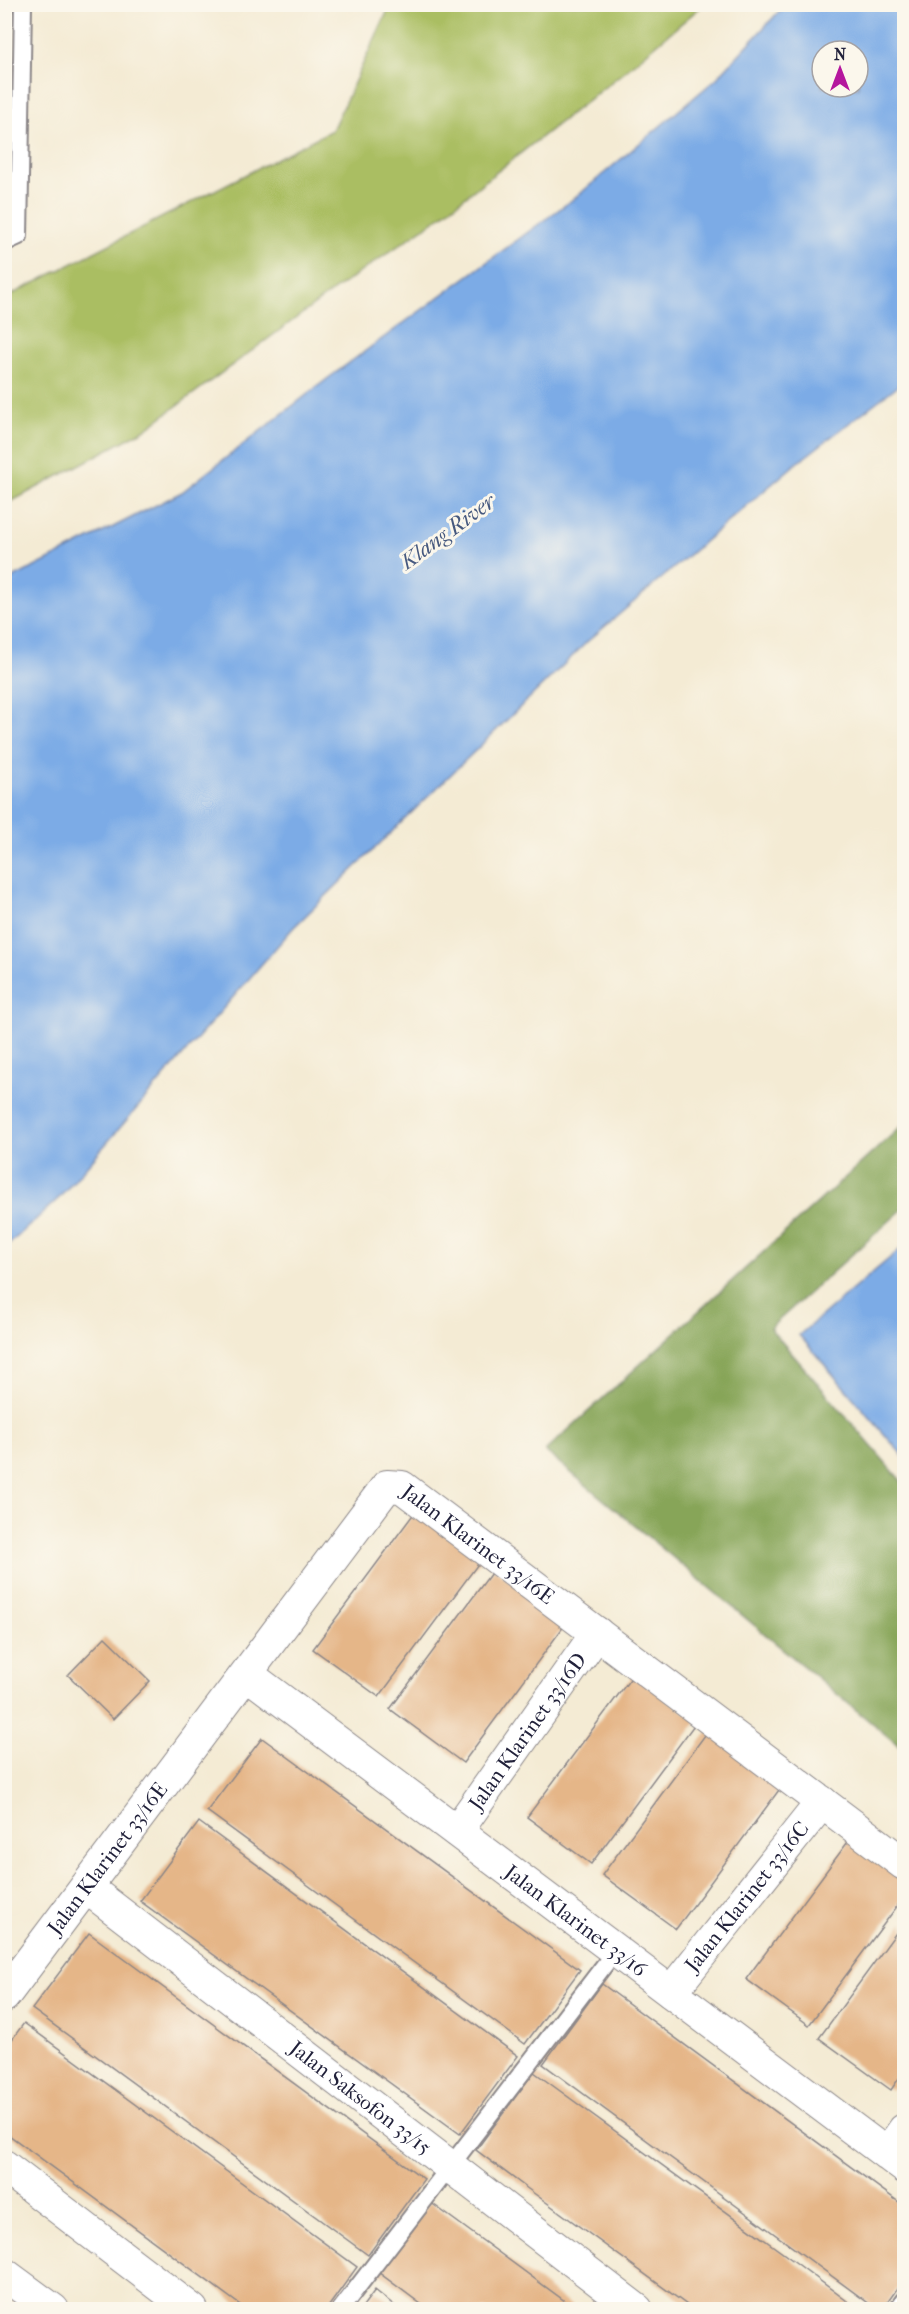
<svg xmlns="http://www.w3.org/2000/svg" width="909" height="2314" viewBox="0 0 909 2314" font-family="'IM FELL French Canon',serif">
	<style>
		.green { fill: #aabe62; stroke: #66704e; stroke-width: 1.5 }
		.forest { fill: #87a558; stroke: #54644a; stroke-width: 1.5 }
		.water { fill: #7cabe6; stroke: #4f6690; stroke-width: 1.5; fill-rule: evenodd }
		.building { fill: #e5b688 }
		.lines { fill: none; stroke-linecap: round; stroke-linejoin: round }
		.service-casing { stroke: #8b8688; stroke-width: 20 }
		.minor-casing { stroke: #8b8688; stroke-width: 34 }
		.service { stroke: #fff; stroke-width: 16 }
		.minor { stroke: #fff; stroke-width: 32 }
		.labels { text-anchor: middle; stroke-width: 6; stroke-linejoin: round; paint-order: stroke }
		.street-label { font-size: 21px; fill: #22223b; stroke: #fbf7ec }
		.water-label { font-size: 22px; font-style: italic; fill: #46597f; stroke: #fbf7ec }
	</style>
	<rect width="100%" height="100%" fill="#fbf7ec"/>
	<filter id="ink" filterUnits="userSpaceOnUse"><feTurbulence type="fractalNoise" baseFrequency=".0167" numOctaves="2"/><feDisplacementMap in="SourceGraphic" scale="12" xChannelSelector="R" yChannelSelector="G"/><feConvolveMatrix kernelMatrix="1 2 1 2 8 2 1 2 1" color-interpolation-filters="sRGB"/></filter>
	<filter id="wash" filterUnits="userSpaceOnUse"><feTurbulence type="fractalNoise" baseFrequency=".008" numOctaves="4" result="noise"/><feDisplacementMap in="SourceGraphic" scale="24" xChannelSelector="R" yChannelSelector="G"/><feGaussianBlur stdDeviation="1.35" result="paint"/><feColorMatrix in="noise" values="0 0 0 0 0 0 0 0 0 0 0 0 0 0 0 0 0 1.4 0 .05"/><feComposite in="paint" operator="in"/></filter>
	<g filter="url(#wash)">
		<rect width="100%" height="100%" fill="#f4ebd4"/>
		<path class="green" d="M391,4L703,5L620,75L437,219L333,291L144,430L5,505V298L332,130Z"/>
		<path class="forest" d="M904,1124V1208L770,1328L904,1484V1750L545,1451Z"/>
		<path class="water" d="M786,4L904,5V381L792,467L588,641L293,928L60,1197L5,1248V582L182,492L327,379L576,197L716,79ZM822,51H858V87H822Z
			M904,1246V1457L799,1335Z"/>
		<g id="blocks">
			<path class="building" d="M415,1512L481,1560L379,1697L313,1649Z
				M494,1569L567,1622L463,1763L390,1709Z
				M105,1637L150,1681L113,1719L68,1675Z
				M633,1675L697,1721L591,1864L527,1817Z
				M708,1731L782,1786L676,1929L602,1875Z
				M262,1738L580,1970L525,2044L207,1811Z
				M199,1822L518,2056L460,2134L140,1901Z
				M850,1839L904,1879V1897L809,2025L746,1979Z
				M904,1922V2071L891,2090L819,2038Z
				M89,1933L424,2179L368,2255L32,2009Z
				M602,1984L904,2206V2279L882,2310H878L543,2064Z
				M24,2023L357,2267L326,2310H247L5,2132V2049Z
				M534,2072L795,2262L859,2310H694L528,2189L476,2150Z
				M430,2202L577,2310H429L378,2272Z
				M375,2290L400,2310H360Z"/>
		</g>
	</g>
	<g filter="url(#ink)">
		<use href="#blocks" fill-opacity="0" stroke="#8b8688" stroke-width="1.5"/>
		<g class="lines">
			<g class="service-casing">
				<path id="service" d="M4,243L19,236L23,4
					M340,2310L616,1950
					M897,2310L904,2300"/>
			</g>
			<g class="minor-casing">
				<g id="minor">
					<path id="s1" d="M247,1674L904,2167"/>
					<path id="s2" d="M457,1831L597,1633"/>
					<path id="s3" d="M86,1887L637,2310"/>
					<path id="s4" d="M671,1992L822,1802"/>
					<path id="s5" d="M4,1996L387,1486L402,1487L904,1864"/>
					<path d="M887,2154L904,2130"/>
					<path d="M4,2166L192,2310"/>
					<path d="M4,2274L53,2310"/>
				</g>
			</g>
			<use href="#service" class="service"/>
			<use href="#minor" class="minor"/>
		</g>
	</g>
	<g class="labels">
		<g class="street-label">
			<text dy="7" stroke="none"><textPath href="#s5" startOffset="748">Jalan Klarinet 33/16E</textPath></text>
			<text dy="7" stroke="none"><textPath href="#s2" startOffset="122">Jalan Klarinet 33/16D</textPath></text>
			<text dy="7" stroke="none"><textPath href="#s5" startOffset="172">Jalan Klarinet 33/16E</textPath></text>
			<text dy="7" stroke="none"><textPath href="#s4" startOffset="122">Jalan Klarinet 33/16C</textPath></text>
			<text dy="7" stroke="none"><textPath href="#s1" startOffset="411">Jalan Klarinet 33/16</textPath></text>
			<text dy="7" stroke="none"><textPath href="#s3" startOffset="346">Jalan Saksofon 33/15</textPath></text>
		</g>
		<g class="water-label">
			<text transform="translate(447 531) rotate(-36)" y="8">Klang River</text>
		</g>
	</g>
	<rect width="909" height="2314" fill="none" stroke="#fbf7ec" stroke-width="24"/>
	<g transform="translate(840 69)"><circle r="28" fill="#fbf7ec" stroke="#a4a2a5" stroke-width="1.5"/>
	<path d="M0-4.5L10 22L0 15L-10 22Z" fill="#b5179e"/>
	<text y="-9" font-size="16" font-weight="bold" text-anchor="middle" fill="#22223b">N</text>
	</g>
</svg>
